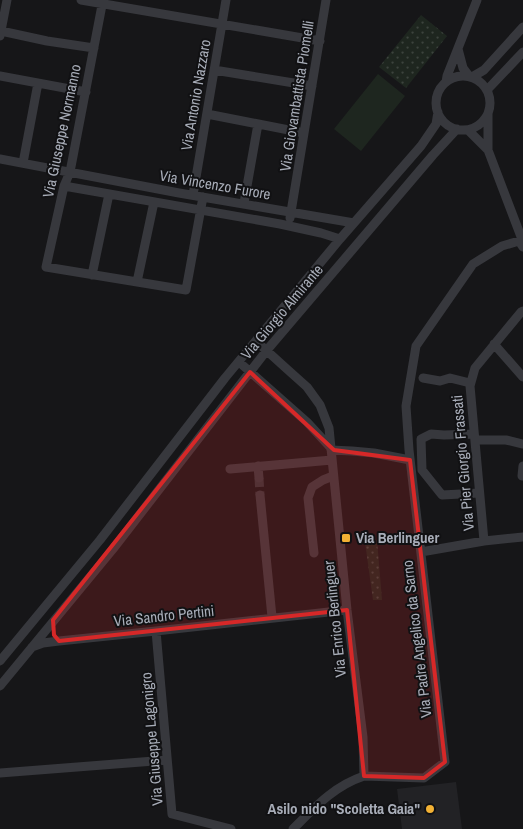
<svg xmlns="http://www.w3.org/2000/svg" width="523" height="829" viewBox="0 0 523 829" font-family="'Archivo Narrow',sans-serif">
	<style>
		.built { fill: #222225 }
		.park { fill: url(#park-dots) }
		.pitch { fill: #1e261f }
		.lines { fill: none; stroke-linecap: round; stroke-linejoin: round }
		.minor-tunnel { stroke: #333438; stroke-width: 9; stroke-dasharray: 9 4.5; stroke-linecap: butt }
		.minor { stroke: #37383d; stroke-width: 9 }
		.marked { fill: #d62828; fill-opacity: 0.2; stroke: #d62828; stroke-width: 4; stroke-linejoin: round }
		.poi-dot { fill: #f2b134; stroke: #111113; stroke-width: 2 }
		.labels { text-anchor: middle; stroke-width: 4; stroke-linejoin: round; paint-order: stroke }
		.street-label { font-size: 15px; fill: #a8adb8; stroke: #111113 }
		.poi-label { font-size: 15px; font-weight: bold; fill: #a8adb8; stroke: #111113; text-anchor: start }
	</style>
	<defs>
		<pattern id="park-dots" width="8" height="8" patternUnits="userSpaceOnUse" patternTransform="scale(1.25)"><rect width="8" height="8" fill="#1e261f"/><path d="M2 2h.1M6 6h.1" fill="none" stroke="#3c433d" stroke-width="1.8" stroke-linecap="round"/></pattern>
	</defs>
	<rect width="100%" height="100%" fill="#161618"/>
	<path class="built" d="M456,782L462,829H402L397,789Z"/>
	<path class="park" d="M421,15L447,36L406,88L379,67Z
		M377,540L382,600H373L365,542Z"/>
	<path class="pitch" d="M378,74L405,96L361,151L334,129Z"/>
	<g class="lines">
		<path class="minor-tunnel" d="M259,478L260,495"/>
		<path class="minor" d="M81,0L320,41
			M103,0L70,172L64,186L46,267L186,290L203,197
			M1,31L47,41L94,48
			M0,36L7,0
			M458,49L463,68L469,76
			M214,70L312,86
			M436 103a27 27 0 1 1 54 0a27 27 0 1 1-54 0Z
			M0,76L86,92
			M472,77L484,70L523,27
			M446,82L447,76L477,0
			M487,90L523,52
			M207,114L304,133
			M488,114V150L523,242
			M468,130L488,150
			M0,159L179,193L354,223
			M23,163L38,83
			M64,186L280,224L321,233L340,239
			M193,195L226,0
			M244,203L258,124
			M290,218L326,0
			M92,275L109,194
			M137,282L154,202
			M256,341L288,370L307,387L320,405L329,428L347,610L363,737L364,776
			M494,344L523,377
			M239,362L307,422L330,447
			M423,378L440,381L450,378L470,383
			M474,434L444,435L431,434L421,439L422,470L442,495L479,493
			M475,440H506L523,444
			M331,450L352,451L374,453L410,460
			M258,466L259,478
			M230,469L332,460
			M522,476L523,466
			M260,495L272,617
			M484,541L470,386L475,368L521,312L523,311
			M421,552L484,541L523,537
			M314,553L308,498L312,487L323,480L333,476
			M156,631L172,814L231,829
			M32,647L43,643L59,641L156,631L347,610
			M0,661L100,540L225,378L340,239L421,146L436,124L438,112
			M0,686L113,549L267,350L433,155L457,129
			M0,773L167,760
			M293,829C315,807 334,786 364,776L424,778L445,762L409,450L406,406L416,346L473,264L502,246L519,241L523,247"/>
	</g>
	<path class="marked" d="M250,372L334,450L410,460L445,762L424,778L364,776L347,610L59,641L54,635L53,620Z"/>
	<g class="poi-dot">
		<rect x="341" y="533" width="10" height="10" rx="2.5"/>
		<circle cx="430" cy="809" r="5"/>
	</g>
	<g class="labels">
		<g class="street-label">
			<text transform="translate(196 95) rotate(-80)" y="5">Via Antonio Nazzaro</text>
			<text transform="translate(297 96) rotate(-81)" y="5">Via Giovambattista Piomelli</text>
			<text transform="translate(62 131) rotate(-78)" y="5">Via Giuseppe Normanno</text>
			<text transform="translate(215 185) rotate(10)" y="5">Via Vincenzo Furore</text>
			<text transform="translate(282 312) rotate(-50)" y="5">Via Giorgio Almirante</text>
			<text transform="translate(463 463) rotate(-95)" y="5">Via Pier Giorgio Frassati</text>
			<text transform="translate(164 616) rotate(-6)" y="5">Via Sandro Pertini</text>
			<text transform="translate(335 619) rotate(-96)" y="5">Via Enrico Berlinguer</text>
			<text transform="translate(417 639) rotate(-97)" y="5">Via Padre Angelico da Sarno</text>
			<text transform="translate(152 739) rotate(-95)" y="5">Via Giuseppe Lagonigro</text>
		</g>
		<g class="poi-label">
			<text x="356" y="543">Via Berlinguer</text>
			<text x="420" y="814" text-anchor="end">Asilo nido "Scoletta Gaia"</text>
		</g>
	</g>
</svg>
